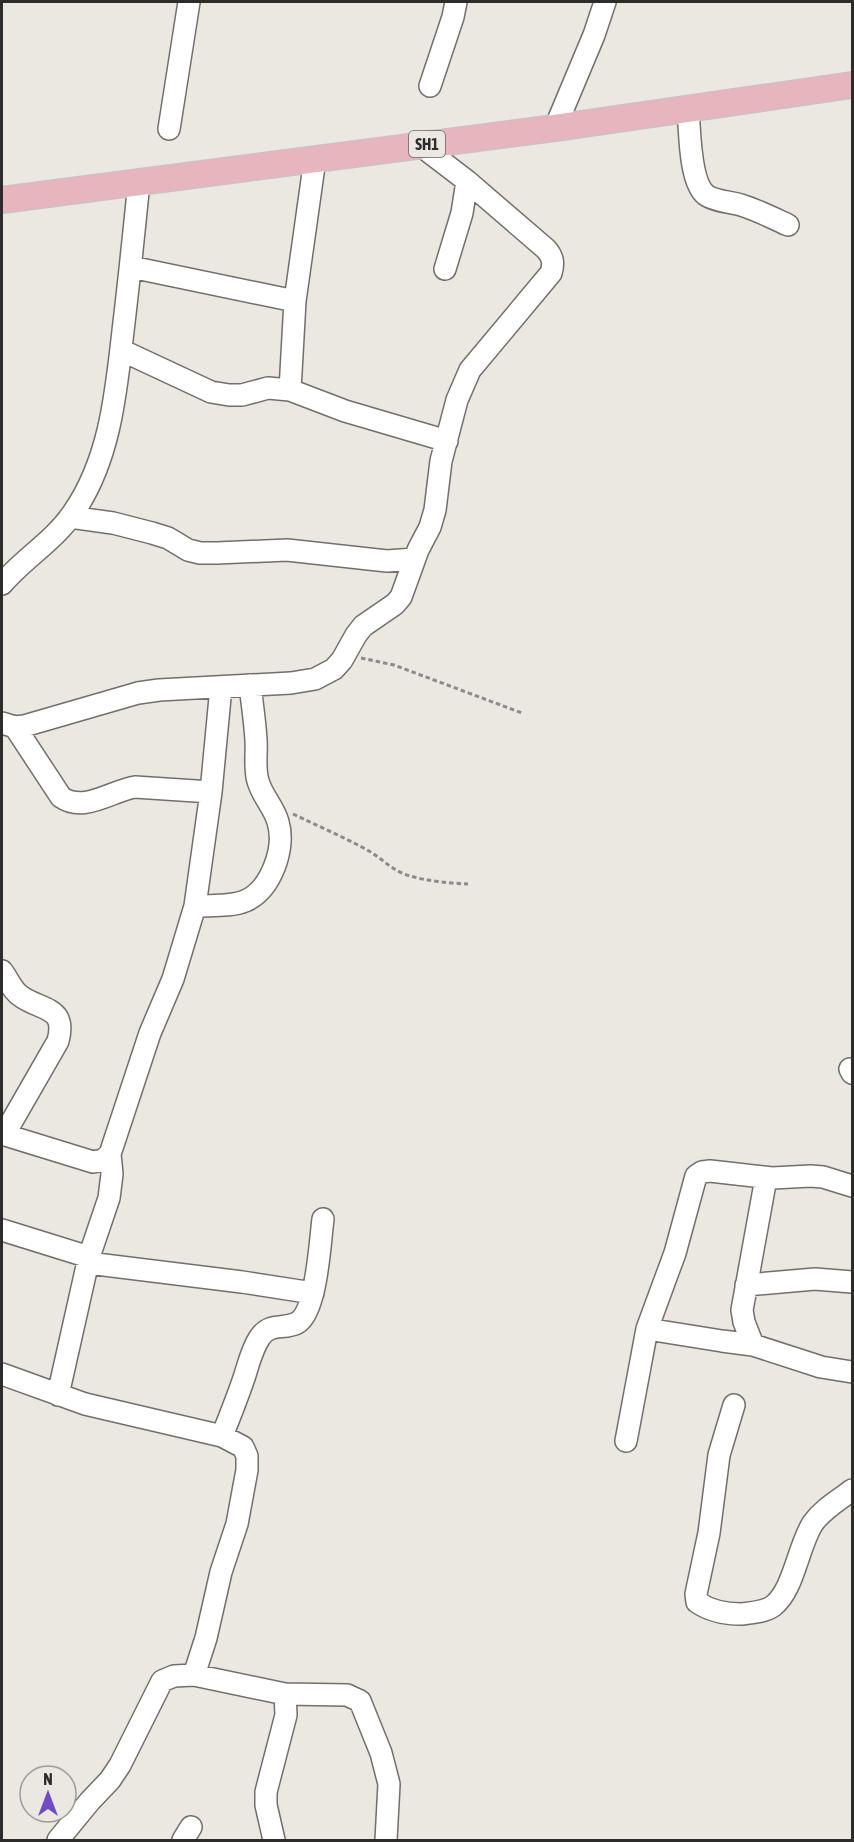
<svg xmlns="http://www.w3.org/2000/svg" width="854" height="1842" viewBox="0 0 854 1842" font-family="'Asap Condensed',sans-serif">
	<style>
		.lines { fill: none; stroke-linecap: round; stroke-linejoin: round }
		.minor-casing { stroke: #726f6a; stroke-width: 24 }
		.major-casing { stroke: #c4c4c3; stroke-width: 28 }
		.path { stroke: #8d8a86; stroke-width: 3; stroke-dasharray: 4.5 3; stroke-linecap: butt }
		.minor { stroke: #fff; stroke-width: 21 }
		.major { stroke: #e6b5be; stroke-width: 26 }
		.labels { text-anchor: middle; stroke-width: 4.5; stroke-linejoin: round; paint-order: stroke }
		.shield { fill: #ebe8e2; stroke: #676461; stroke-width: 1.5 }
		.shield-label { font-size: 16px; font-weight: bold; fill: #2e2c2a }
	</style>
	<rect width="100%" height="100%" fill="#ebe8e2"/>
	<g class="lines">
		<g class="minor-casing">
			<path id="minor" d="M430,86L453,17L456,2
				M688,110C690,129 689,182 706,195C714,201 731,202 741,205C757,210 773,218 788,225
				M555,128L594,35L605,2
				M169,129L189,2
				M131,267L295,301
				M445,269L462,213L467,181
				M121,350L211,392L229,395H242L268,388L290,390L345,411L447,441
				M290,390L295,301L315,159
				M70,517L113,523L152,533L168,538L188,550L200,553H217L287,550L387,561L414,559
				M2,584C23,559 54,541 73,513C110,460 116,393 123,331C129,281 134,232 139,182
				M2,723L15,727L24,726L138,693L159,690L291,683L315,679L334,669L342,660L356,635L363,626L395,604L401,597L418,550L430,527L435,510L441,461L457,400L470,370L551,273C554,263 553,257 546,249L467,181L420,145
				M15,727L61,797C84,813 111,791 135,787L211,792
				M195,906C211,905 231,907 245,901C271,890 286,848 278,822C274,807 262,796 258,781C254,768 257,753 256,740C255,722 252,703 250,685
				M2,971C9,980 12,991 22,997C43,1011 67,1007 58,1041L4,1135
				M850,1069L852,1073
				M2,1134L93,1162L103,1160L110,1154L150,1033L173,979L195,906L211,792L221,687
				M2,1230L89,1257
				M88,1263L242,1282L313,1293
				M746,1285L815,1279L852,1282
				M647,1329L722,1341L753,1345L821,1367L852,1372
				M753,1345L744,1322L742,1310L766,1178
				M2,1374L85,1404L222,1436L243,1447L247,1456V1470L237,1524L221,1572L206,1638L194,1675
				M58,1395L89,1257L109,1198L112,1174L110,1154
				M734,1405L719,1455L709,1533L696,1594L697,1602C710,1611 725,1614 741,1614C750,1613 765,1612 773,1606C794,1590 798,1546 813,1523C823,1509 839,1500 852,1490
				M222,1436C230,1416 238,1396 245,1375C249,1362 252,1349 260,1337C271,1322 283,1330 297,1323C317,1312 320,1241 323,1219
				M626,1441L647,1329L675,1253L696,1176L702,1172L710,1171L772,1178L811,1176L823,1177L852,1186
				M58,1840L90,1801L110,1780L120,1765L162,1681L174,1676L194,1675L285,1694L347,1695L360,1701L381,1753L389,1784L386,1840
				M183,1840L191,1827
				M274,1840L266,1805V1792L286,1715L285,1694"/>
		</g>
		<g class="major-casing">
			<path id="major" d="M2,200L555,128L852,85"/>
		</g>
		<path class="path" d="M361,658L394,665L522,713
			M293,814C318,826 344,837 369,851C381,858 390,868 404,874C424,881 447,883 468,884"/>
		<use href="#minor" class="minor"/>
		<use href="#major" class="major"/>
	</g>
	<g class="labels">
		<rect class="shield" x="409" y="131" width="36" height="26" rx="4.5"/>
		<g class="shield-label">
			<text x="427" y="150">SH1</text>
		</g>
	</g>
	<rect width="854" height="1842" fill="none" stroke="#2e2c2a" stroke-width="6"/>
	<g transform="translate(48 1794)"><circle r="28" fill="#ebe8e2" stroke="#9f9d98" stroke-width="1.5"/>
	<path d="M0-4.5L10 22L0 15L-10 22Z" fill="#6d4cc5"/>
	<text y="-9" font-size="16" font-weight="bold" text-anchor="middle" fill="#2e2c2a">N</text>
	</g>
</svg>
